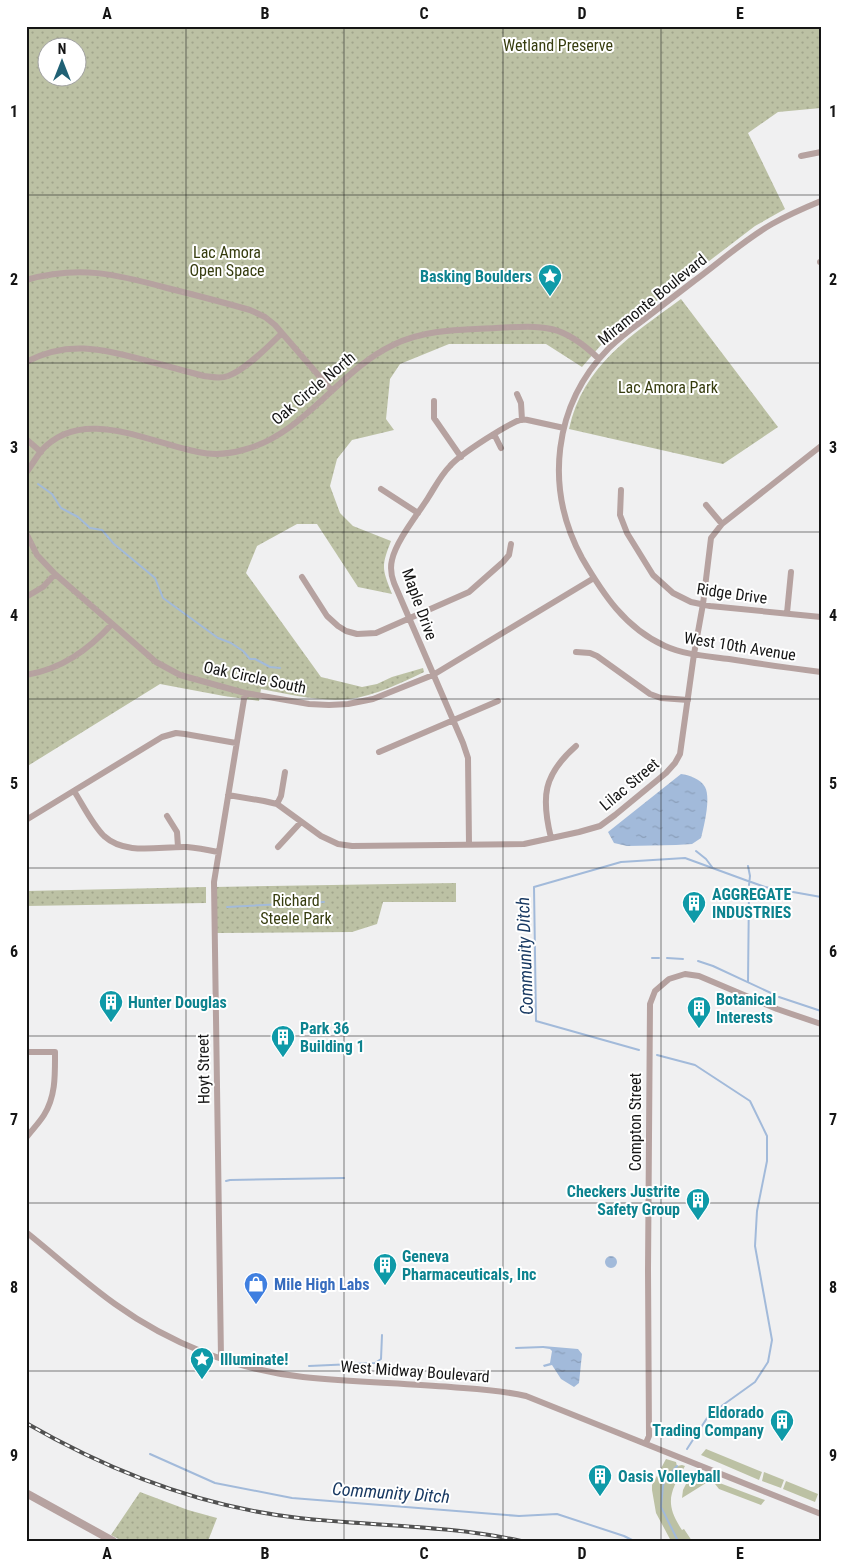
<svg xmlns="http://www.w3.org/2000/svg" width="847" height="1567" viewBox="0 0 847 1567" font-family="'Roboto Condensed',sans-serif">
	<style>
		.grass { fill: #bcc1a4 }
		.park { fill: url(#park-dots); fill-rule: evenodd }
		.water { fill: url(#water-ripples) }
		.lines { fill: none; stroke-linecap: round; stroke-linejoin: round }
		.stream { stroke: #a2bada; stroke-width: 2 }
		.minor { stroke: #b6a2a0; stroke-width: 6 }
		.tertiary { stroke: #b6a2a0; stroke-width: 8 }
		.rail-casing { stroke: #515151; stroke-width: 4 }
		.rail { stroke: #fff; stroke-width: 2; stroke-dasharray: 5.5; stroke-linecap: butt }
		.grid { fill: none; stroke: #151515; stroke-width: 1; stroke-opacity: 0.55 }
		.labels { text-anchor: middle; stroke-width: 4; stroke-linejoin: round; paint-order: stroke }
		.park-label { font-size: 16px; fill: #363c0e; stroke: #fff }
		.culture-label { font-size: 16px; font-weight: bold; fill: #0d838f; stroke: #fff; text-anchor: start }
		.street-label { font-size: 16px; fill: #151515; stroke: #fff }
		.shop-label { font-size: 16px; font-weight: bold; fill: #366cbe; stroke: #fff; text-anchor: start }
		.water-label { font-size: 18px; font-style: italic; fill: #183962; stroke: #fff }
		.neatline { fill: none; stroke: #151515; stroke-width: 2 }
		.grid-label { font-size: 16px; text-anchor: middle; font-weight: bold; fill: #151515 }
	</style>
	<defs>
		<pattern id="park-dots" width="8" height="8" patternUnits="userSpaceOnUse" patternTransform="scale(1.25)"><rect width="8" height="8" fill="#bcc1a4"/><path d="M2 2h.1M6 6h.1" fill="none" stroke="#a1a58c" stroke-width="1.8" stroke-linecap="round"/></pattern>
		<pattern id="water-ripples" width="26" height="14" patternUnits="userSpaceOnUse" patternTransform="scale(1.25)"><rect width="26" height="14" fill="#a2bada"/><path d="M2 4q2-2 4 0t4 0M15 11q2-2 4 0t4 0" fill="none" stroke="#8b9fba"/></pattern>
	</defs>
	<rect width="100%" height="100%" fill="#f0f0f1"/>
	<path class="grass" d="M706,1449L762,1472L759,1480L701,1455Z
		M666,1459L676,1462L677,1466L682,1465L685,1466C670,1492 664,1503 682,1530L684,1529L692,1541H671L656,1513L652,1490V1485Z
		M692,1472L708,1478L706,1483L682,1498L683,1490Z
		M764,1472L784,1480L781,1488L762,1481Z
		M786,1481L818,1494L815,1502L783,1489Z
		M717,1482L765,1500L761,1505L719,1489L715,1484Z"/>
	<path class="park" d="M26,26H821V108L778,112L748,133L785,209L755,226L645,310L601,345L582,367L546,344H449L400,364L390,379L386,419L394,430L352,440L337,459L330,486L340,513L353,526L391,541C381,567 382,568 392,594L358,587L317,524H297L257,546L246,573L321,677L362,687L377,684L392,677L423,668L424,672C401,683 375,696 349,699C319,702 289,694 261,689L259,701L224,696L160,684L26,767ZM48,48H78V78H48Z
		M681,299L778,427L723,464L569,429C583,365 632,335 681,299Z
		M456,883V902H383L377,924L352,932L215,933L214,887Z
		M206,887V903L26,906V891Z
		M140,1492L188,1510L217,1518L208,1541H122L111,1535Z"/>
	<path class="water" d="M681,774C689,775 701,779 705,787C711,798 704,826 701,838L692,844L676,845L627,846L614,843L608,832Z
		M605 1262a6 6 0 1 1 12 0a6 6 0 1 1-12 0Z
		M543,1346L578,1349L582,1354L579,1383L574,1387L561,1379L552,1365L544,1367L543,1365L550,1363L552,1351L550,1349L543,1348Z"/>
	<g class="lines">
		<path class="stream" d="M38,484L52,494L61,508L78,517L90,528L102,530L114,544L155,578L163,598L218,638L231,643L243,651L250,659H255L270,667L280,668
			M696,851L706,859L712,867
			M748,866L750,876L749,885
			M751,882L765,887L821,897
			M227,907L324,902
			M652,958H659
			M667,958L683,959
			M698,961L713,966L771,993
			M748,982L749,889
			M779,997L821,1011
			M639,1050L536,1021L534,887L621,862L685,858L748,881
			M657,1055L695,1065L750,1101L767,1136V1161L757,1211L755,1246L772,1340L768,1362L755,1382L709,1415L687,1449
			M226,1181L230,1180L344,1178
			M516,1348L543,1347
			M309,1366L375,1363L381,1359L382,1335
			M150,1454L215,1483L292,1498L519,1516L557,1514L624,1536L634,1541
			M677,1466L665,1480L663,1486L661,1507L678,1541"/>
		<path class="minor" d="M801,156L821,152
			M821,201C804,208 788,215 772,224C744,240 720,262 694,281C677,294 659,308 642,321C631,329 619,338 609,348C553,405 544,488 582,558C603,594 625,628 665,646C685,655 707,656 729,659C760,664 790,668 821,672
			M820,262H821
			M26,280C79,265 116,274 167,288C195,295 222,302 250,310L265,317L275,325L332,391
			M26,362C68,340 101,349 144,360C164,365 184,371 204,376C212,377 220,379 228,376C245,370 269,346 282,333
			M517,394L521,403L522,420
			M434,401V418L461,457
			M494,434L501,448
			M26,439L41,452
			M26,473C31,466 36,458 41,451C82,405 149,443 198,452C212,455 229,454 243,450C304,435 338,371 393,345C425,329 461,330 496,328C545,325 563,324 599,359
			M381,489L418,513
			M621,490L620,515L627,533L653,575L673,593L691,602L710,606L821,617
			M706,505L722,524
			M26,533L37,555L55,574L156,662L180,675L245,693L309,704L329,705L348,704L373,699L433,675L594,578
			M302,577L327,616L338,626L346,631L357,634L376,633L469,592L503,562L509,555L511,544
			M26,597L43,587L55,574
			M787,613L791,572
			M576,652L590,653L597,656L650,694L661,698L688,700
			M26,675C62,669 88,650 112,624
			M379,752L498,701
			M74,791C83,805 92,824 104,836C126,856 160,846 187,847C197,848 208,850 218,852
			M228,795L264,801L277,804L321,836L338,844L352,846L524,844L579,832L600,826L615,815L666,773L675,763L680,754L694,654L703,604L711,538L722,524L821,446
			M277,804L281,796L285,772
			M167,816L177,832L178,847
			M26,820L162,737L176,733L185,734L236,743
			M551,838C541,797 543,775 576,746
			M469,844L468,758L463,743L394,583C391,575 390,568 392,560C396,541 418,514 428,498C435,487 441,475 450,466C459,455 510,422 523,419L564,428
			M278,847L301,822
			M26,1052H55C55,1074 56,1096 44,1115C39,1123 32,1130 26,1138
			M26,1232C56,1256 84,1282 115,1304C169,1343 236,1370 303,1377C352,1382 402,1383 451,1387C476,1389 501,1390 526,1396L821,1514
			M221,1358L214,882L245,693
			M646,1443L649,1436L648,1270L650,1004L655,991L669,979L685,974L699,976L777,1009L821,1024"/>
		<path class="tertiary" d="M26,1493L113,1541"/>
		<g class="rail-casing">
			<path id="rail" d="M26,1423C111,1472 202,1507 299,1518C373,1526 448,1525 521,1541"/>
		</g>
		<use href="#rail" class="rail"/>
	</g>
	<path class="grid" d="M186,26V1541M344,26V1541M503,26V1541M661,26V1541M26,195H821M26,363H821M26,532H821M26,699H821M26,868H821M26,1036H821M26,1203H821M26,1371H821"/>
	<defs>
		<g id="sight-pin" transform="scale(1.25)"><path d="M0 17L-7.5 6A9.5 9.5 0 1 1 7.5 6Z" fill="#0f9aa8" stroke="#fff"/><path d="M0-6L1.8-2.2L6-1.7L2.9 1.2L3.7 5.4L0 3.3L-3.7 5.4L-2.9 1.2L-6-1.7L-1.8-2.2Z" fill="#fff"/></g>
		<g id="building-pin" transform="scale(1.25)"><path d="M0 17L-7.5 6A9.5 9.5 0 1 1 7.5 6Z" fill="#0f9aa8" stroke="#fff"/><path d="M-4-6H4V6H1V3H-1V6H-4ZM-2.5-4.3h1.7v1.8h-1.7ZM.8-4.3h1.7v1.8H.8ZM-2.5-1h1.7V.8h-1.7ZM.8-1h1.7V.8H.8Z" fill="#fff"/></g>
		<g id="shop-pin" transform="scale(1.25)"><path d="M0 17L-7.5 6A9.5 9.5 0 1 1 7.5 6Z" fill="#3f7fe0" stroke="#fff"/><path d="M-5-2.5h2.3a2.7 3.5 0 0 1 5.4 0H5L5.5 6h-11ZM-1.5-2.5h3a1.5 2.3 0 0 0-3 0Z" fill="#fff"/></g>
	</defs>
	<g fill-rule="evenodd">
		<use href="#sight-pin" x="550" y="276"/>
		<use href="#building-pin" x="694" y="903"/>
		<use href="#building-pin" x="111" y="1002"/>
		<use href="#building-pin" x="699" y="1008"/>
		<use href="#building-pin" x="283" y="1037"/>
		<use href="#building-pin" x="698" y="1200"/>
		<use href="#building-pin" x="385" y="1265"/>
		<use href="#shop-pin" x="256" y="1284"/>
		<use href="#sight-pin" x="202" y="1359"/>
		<use href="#building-pin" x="782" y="1421"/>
		<use href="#building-pin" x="600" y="1476"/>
	</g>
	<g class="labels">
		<g class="park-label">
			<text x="558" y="51">Wetland Preserve</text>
			<text x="227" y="258">Lac Amora<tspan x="227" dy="18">Open Space</tspan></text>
			<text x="668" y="393">Lac Amora Park</text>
			<text x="296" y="906">Richard<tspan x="296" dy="18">Steele Park</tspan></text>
		</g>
		<g class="culture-label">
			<text x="532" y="282" text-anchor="end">Basking Boulders</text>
			<text x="712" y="900">AGGREGATE<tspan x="712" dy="18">INDUSTRIES</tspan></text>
			<text x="716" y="1005">Botanical<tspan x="716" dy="18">Interests</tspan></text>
			<text x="128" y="1008">Hunter Douglas</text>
			<text x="300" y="1034">Park 36<tspan x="300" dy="18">Building 1</tspan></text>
			<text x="680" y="1197" text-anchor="end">Checkers Justrite<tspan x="680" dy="18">Safety Group</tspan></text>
			<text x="402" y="1262">Geneva<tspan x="402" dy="18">Pharmaceuticals, Inc</tspan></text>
			<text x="220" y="1365">Illuminate!</text>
			<text x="764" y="1418" text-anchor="end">Eldorado<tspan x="764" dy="18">Trading Company</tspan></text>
			<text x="618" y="1482">Oasis Volleyball</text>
		</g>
		<g class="street-label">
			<text transform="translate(652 299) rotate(-39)" y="6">Miramonte Boulevard</text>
			<text transform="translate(313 388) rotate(-40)" y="6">Oak Circle North</text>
			<text transform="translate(732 593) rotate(8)" y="6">Ridge Drive</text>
			<text transform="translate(420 604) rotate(70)" y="6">Maple Drive</text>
			<text transform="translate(740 646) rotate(9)" y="6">West 10th Avenue</text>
			<text transform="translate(255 677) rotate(12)" y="6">Oak Circle South</text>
			<text transform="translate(629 784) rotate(-40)" y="6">Lilac Street</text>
			<text transform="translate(203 1069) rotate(-91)" y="6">Hoyt Street</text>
			<text transform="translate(635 1122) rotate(-90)" y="6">Compton Street</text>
			<text transform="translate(415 1371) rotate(4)" y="6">West Midway Boulevard</text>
		</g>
		<g class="shop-label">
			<text x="274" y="1290">Mile High Labs</text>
		</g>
		<g class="water-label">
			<text transform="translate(525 956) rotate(-92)" y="6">Community Ditch</text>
			<text transform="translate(391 1493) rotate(4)" y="6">Community Ditch</text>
		</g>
	</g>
	<rect width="847" height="1567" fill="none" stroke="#ffffff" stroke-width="55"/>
	<g transform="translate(62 62)"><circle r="24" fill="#ffffff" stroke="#a1a1a1"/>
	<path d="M0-4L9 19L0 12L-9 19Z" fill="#206175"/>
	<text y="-8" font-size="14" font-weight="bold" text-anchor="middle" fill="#151515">N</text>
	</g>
	<rect x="28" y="28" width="792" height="1512" class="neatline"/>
	<g class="grid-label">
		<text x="107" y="19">A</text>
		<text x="265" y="19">B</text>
		<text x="424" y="19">C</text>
		<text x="582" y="19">D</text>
		<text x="740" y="19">E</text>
		<text x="14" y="117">1</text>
		<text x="833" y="117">1</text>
		<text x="14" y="285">2</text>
		<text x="833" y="285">2</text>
		<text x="14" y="453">3</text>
		<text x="833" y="453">3</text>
		<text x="14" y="621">4</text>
		<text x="833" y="621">4</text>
		<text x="14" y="789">5</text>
		<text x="833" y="789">5</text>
		<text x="14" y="957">6</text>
		<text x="833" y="957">6</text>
		<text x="14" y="1125">7</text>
		<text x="833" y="1125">7</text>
		<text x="14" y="1293">8</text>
		<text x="833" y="1293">8</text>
		<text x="14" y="1461">9</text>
		<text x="833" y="1461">9</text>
		<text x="107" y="1559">A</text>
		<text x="265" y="1559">B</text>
		<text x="424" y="1559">C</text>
		<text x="582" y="1559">D</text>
		<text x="740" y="1559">E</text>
	</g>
</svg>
